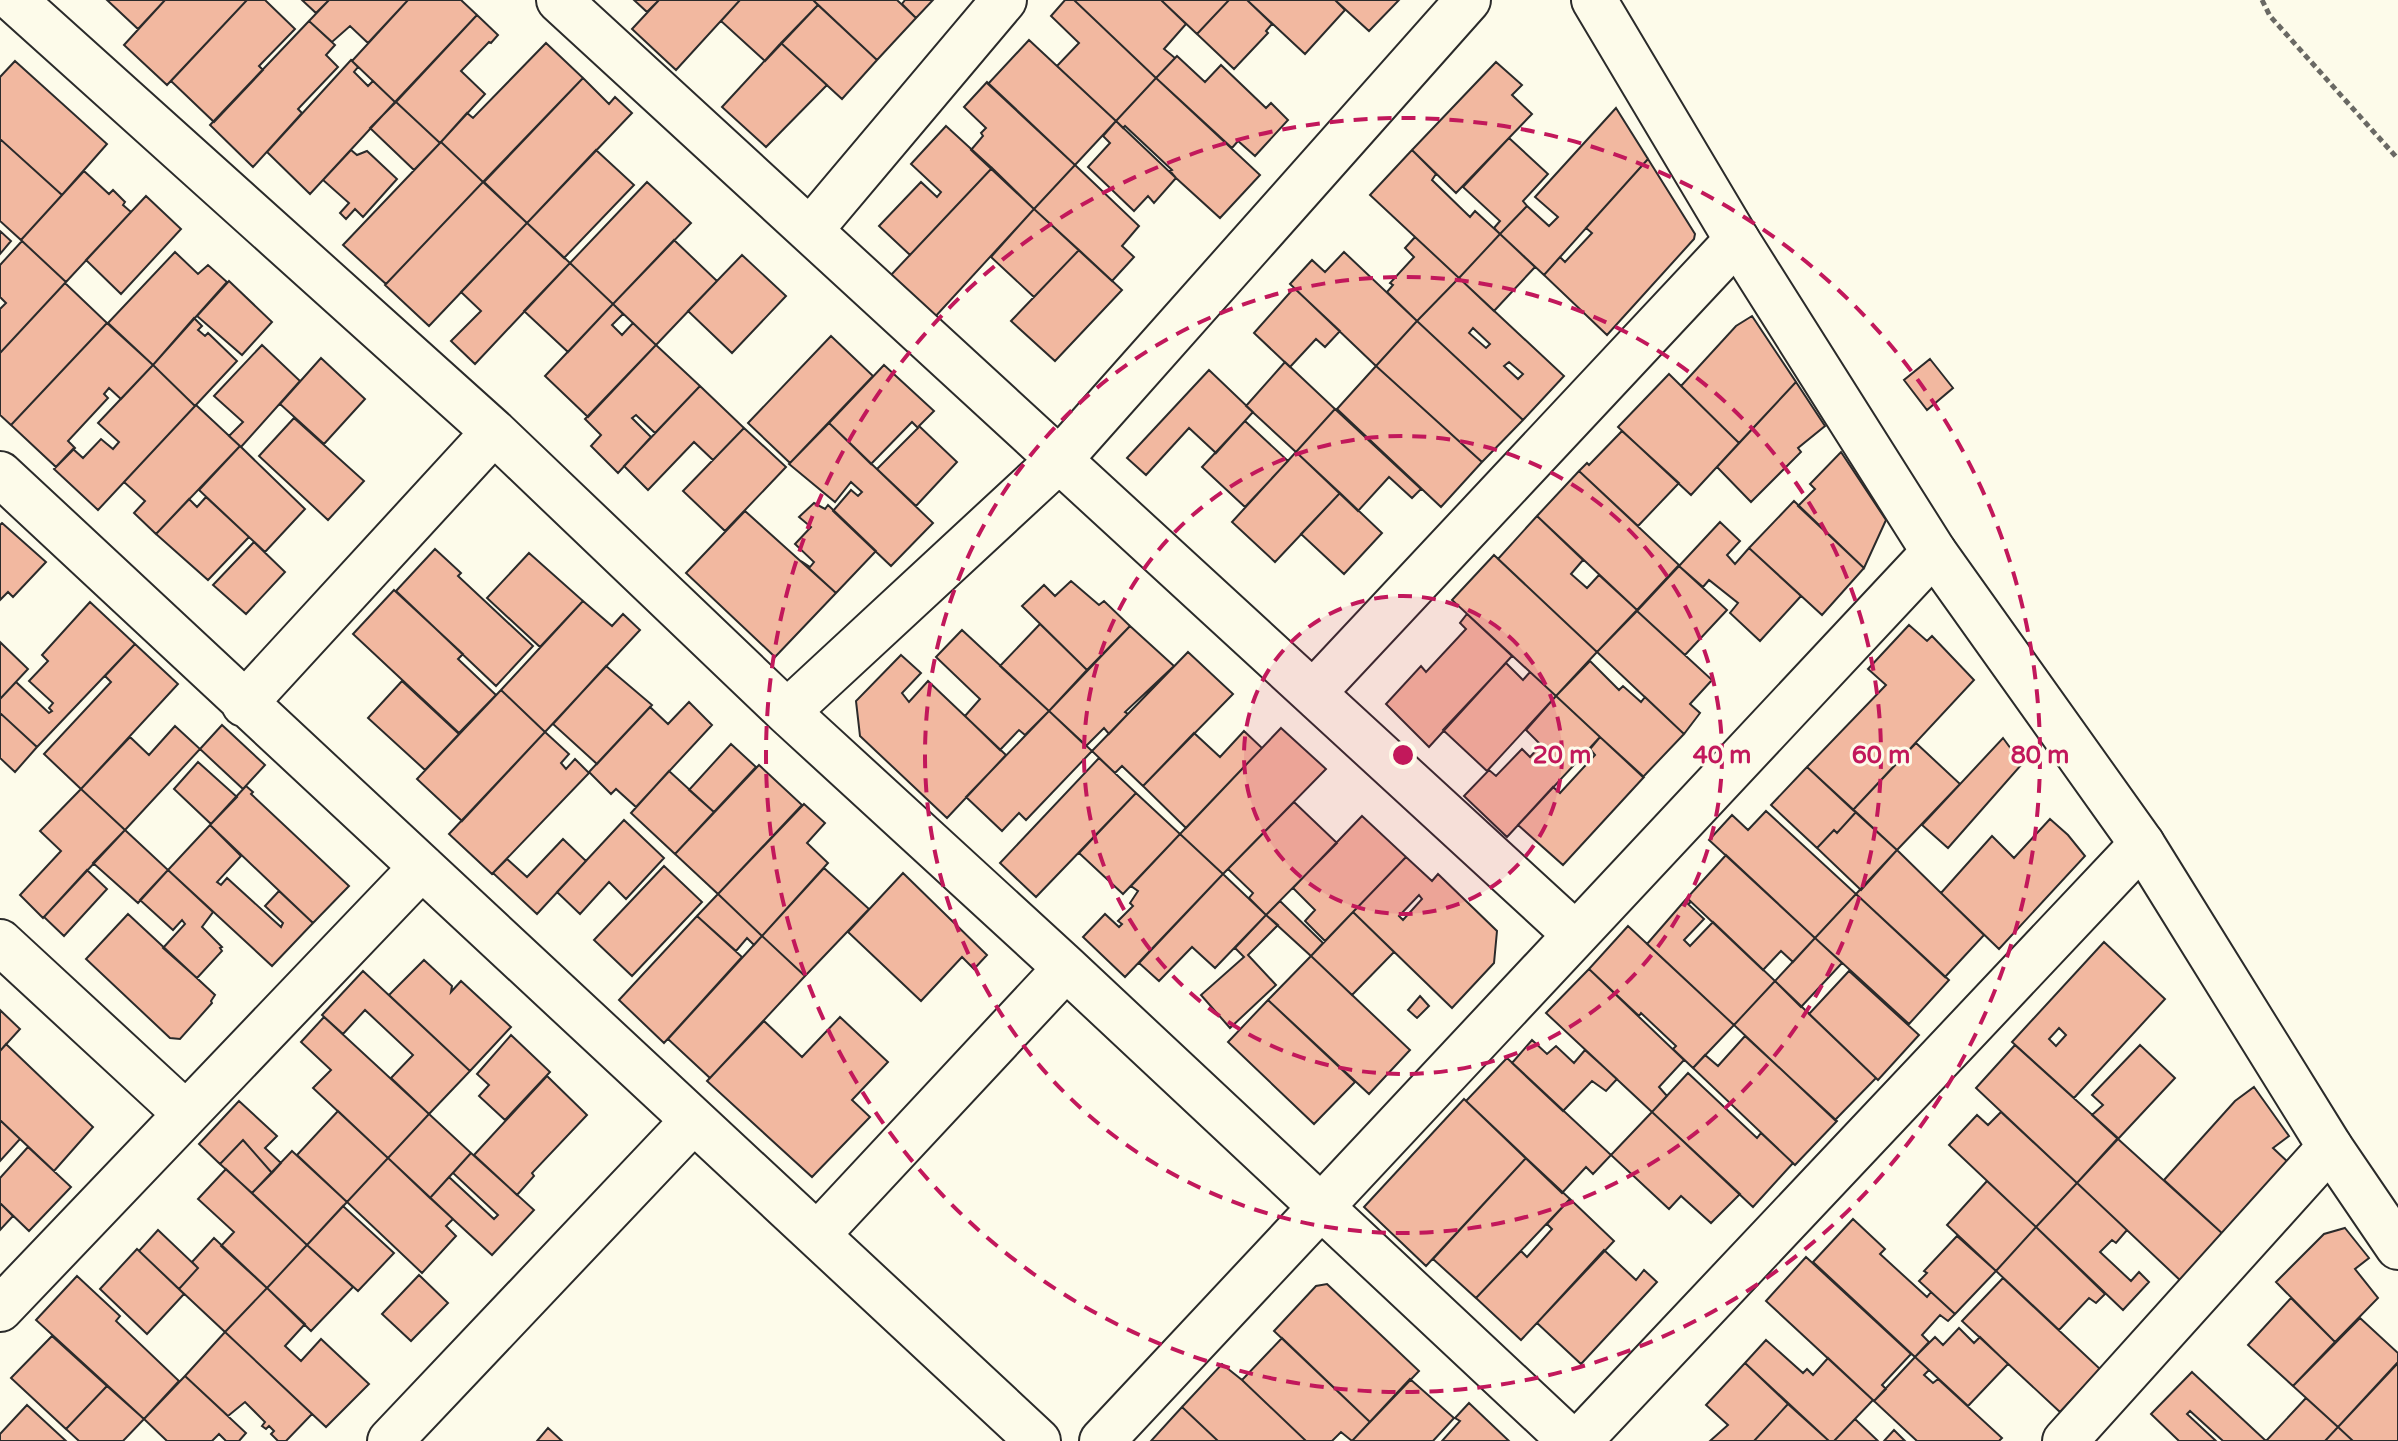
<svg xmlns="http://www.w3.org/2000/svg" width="2398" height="1441" viewBox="0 0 2398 1441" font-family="'Varela Round',sans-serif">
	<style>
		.building { fill: #f2b8a0; stroke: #2b2b2b; stroke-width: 2; fill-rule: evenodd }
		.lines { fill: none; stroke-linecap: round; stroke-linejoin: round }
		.minor-casing { stroke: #2b2b2b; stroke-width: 48 }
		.tertiary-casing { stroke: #2b2b2b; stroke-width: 48 }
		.path { stroke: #6a6964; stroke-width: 5; stroke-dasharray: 6 4; stroke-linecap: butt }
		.minor { stroke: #fdfbea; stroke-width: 44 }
		.tertiary { stroke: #fdfbea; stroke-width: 44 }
		.ring { fill: none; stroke: #c2185b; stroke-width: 4; stroke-dasharray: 14 10 }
		.centre { fill: #c2185b; stroke: #fdfbea; stroke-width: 4 }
		.ring-label { font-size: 24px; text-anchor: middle; font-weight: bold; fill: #c2185b; stroke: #fdfbea; stroke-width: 6; stroke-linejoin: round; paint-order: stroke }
	</style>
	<rect width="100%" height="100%" fill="#fdfbea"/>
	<path class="building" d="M107,0H165L138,29Z
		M165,0H247L167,85L124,45Z
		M247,0H265L295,29L259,66L263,70L214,122L171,81Z
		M302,0H329L316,13Z
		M329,0H408L368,43L350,26L332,42L309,21Z
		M408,0H461L477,15L395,102L352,61Z
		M634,0H659L647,12Z
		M659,0H740L676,70L632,29Z
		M740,0H813L818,5L765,61L721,21Z
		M813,0H897L916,18L877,60Z
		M905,0H933L916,18L902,4Z
		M1065,0H1074L1156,78L1116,121L1057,66L1079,43L1051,16Z
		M1074,0H1161L1186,24L1164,49L1175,58L1156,78Z
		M1161,0H1229L1197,34Z
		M1229,0H1247L1272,24L1266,31L1268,33L1234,69L1197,34Z
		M1247,0H1335L1345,10L1305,54Z
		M1335,0H1399L1369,31Z
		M818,5L877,60L842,99L781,43Z
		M477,15L498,35L491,43L489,42L461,71L485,94L440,143L396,102Z
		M309,21L335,45L326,55L338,67L298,109L302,113L253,167L210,125Z
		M1029,40L1116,121L1075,165L988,84Z
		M546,43L583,78L483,182L441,142L467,113L473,118Z
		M781,43L827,85L766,147L722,107Z
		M1177,56L1205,82L1221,65L1266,108L1271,103L1288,120L1255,156L1238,141L1232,148L1156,78Z
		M351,60L358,67L354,72L368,86L373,81L395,102L310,194L267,152Z
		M15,61L107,144L62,195L0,139V77Z
		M1496,62L1522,85L1512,95L1532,114L1456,193L1412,150Z
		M583,78L609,104L615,97L632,113L527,223L484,182Z
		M1156,78L1260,175L1220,218L1176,178L1170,171L1172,170L1125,126L1123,128L1116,121Z
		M987,82L1075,165L1034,209L971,150L983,136L981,133L986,128L964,107Z
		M396,102L440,143L414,170L370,128Z
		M1616,108L1648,159L1544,275L1500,234L1527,206L1549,226L1558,217L1535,197Z
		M1116,121L1176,178L1154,203L1148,196L1134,211L1088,167L1110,143L1103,136Z
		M946,126L992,168L910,255L879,226L921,182L937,197L941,192L911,164Z
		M1509,138L1548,174L1523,201L1527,206L1500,234L1494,228L1500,221L1463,187Z
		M0,139L62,195L21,240L0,221Z
		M441,142L483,182L386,284L343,245Z
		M351,150L357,155L367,151L397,179L363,217L355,209L346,219L340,213L349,203L323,180Z
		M596,150L634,185L564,258L527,223Z
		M1412,150L1436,174L1432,180L1470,217L1475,211L1500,234L1459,278L1370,195Z
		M1648,159L1695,234L1694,239L1607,335L1544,275L1560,257L1565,262L1592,233L1586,228Z
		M1075,165L1139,226L1122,246L1134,257L1112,281L1034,209Z
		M992,168L1034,209L934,318L891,275Z
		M84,171L109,194L113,190L125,202L123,205L131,212L66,282L21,240Z
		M483,182L527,223L429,326L385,285Z
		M647,182L691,223L613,304L570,263Z
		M146,196L181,229L121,294L86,260Z
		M1034,209L1079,250L1034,297L991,257Z
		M527,223L570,263L475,364L451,341L481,311L461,292Z
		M0,231L11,241L0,254Z
		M1500,234L1535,267L1494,311L1459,278Z
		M1415,237L1459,278L1417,321L1387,292L1393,285L1390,283L1414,257L1405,248Z
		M674,240L717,281L656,345L613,304Z
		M22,241L66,282L0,353V309L6,303L0,297V265Z
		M1079,250L1122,290L1055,361L1011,321Z
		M175,252L198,274L208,265L227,282L153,365L108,323Z
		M1344,252L1417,321L1376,366L1290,284L1312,260L1325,272Z
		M742,255L786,296L732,353L688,311Z
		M570,263L613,304L568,352L524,311Z
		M1459,278L1564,376L1523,420L1417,321ZM1473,328L1490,344L1486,348L1469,333ZM1509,362L1523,374L1518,379L1504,366Z
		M229,281L272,322L242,355L197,316Z
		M65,283L107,323L11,425L0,415V353Z
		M1294,288L1340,331L1325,347L1316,339L1290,367L1254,333Z
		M613,304L623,314L612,325L622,335L633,323L656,345L588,417L545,376Z
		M1752,316L1796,382L1739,443L1681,386L1736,326Z
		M194,318L202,326L198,330L205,336L208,333L237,361L195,406L153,365Z
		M1417,321L1523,420L1482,462L1376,366Z
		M107,323L153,365L121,399L109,388L104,394L108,398L68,441L75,448L56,467L11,425Z
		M831,336L873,376L790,463L748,423Z
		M262,345L300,381L241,447L229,436L243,422L214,396Z
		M656,345L700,386L655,433L636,415L632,418L651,437L618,473L591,446L601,435L585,419Z
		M321,358L365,399L324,444L280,404Z
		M1930,359L1953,388L1927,410L1904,380Z
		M1285,362L1335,409L1296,452L1246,406Z
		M153,365L195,406L98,510L54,469L73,449L83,458L101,439L113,449L119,442L98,423Z
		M884,365L934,411L919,426L957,462L916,506L877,469L918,428L912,422L871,464L829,423Z
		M1376,366L1482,462L1441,507L1337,409Z
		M1209,370L1253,412L1216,453L1189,428L1146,475L1127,458Z
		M1669,374L1739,443L1691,495L1618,427Z
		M1796,382L1825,426L1798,448L1801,452L1751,502L1717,467Z
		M700,386L744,428L713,460L694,442L648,490L624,466Z
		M196,405L240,446L156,534L134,513L145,501L124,482Z
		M1335,409L1421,489L1412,498L1389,477L1358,511L1296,452Z
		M294,418L364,481L328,520L259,456Z
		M1245,421L1288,461L1245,507L1202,467Z
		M829,423L933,523L891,566L833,511L851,490L858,496L862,492L851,482L835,502L789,464Z
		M744,428L786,467L725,531L683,491Z
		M1622,431L1679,483L1638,526L1579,471L1587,463L1589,465Z
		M240,446L305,509L265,552L199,490Z
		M1296,452L1340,493L1275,562L1232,522Z
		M1841,452L1886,520L1864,568L1798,506L1815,489L1810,484Z
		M1579,471L1679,565L1637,610L1537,516Z
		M1340,493L1382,533L1344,574L1301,534Z
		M206,497L249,537L208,580L156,534L189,499L197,507Z
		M1794,501L1864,568L1822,615L1749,548Z
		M814,503L825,509L828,505L876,551L836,593L801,561L810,567L814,562L795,544L811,527L799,517Z
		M745,511L836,593L775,657L686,573Z
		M1537,516L1583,560L1571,574L1587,588L1599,575L1637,610L1597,652L1498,559Z
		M1720,522L1740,541L1727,555L1735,564L1749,548L1801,596L1760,641L1730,613L1738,603L1709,580L1703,587L1679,566Z
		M2,523L46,562L13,597L8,592L0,600V525Z
		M254,542L285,572L246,614L213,585Z
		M435,549L461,573L458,576L533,646L496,686L396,591Z
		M529,553L583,601L540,647L487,598Z
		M1494,555L1597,652L1556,696L1452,600Z
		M1679,566L1727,610L1685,655L1637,611Z
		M1071,581L1099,605L1104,601L1130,626L1087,670L1022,606L1044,585L1055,596Z
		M394,590L463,654L458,659L496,695L459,733L353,634Z
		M583,601L612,626L623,614L640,630L545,732L501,690Z
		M90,602L135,644L37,747L0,713V699L16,682L49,713L52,711L49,708L53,703L29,681L48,661L42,655Z
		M1637,611L1712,680L1690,704L1700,713L1684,734L1597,652Z
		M1467,614L1512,656L1429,747L1386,704L1421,666L1426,672L1466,629L1460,623Z
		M1040,624L1087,670L1049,711L1000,666Z
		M1909,625L1927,641L1932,636L1974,680L1853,810L1807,767L1886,685L1868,669Z
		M1130,626L1174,666L1125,712L1128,714L1109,734L1104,728L1086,746L1049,711Z
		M962,630L1049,711L1025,735L1019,730L1000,750L965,716L980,699L936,657Z
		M0,642L28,669L0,699Z
		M135,644L178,684L81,789L44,754L111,682L105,676Z
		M1188,652L1233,694L1143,786L1122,766L1115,773L1092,751Z
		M901,655L921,673L902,693L909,702L928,681L1006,755L947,818L860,736L856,701Z
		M1590,661L1619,690L1623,686L1641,702L1645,697L1684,734L1643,777L1556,696Z
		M1506,663L1523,680L1530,672L1556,696L1487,771L1443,730Z
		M606,666L652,705L597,764L553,724Z
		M402,681L459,734L425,770L368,718Z
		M501,690L545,732L462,821L417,779Z
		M1556,696L1600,737L1507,837L1464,796L1489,770L1496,776L1522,749L1530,757L1541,745L1526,730Z
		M689,702L712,725L636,807L616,789L611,794L589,772L650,707L668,724Z
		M1049,711L1092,751L1026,820L1019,813L1002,831L966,797Z
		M0,713L37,747L15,772L0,758Z
		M222,725L265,765L243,789L200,749Z
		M175,726L200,749L125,830L81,789L130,737L149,755Z
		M1281,728L1326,769L1223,874L1180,834Z
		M1244,731L1262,748L1186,828L1143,786L1194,733L1220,757Z
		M545,732L569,754L561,763L566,769L575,759L589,773L492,874L449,834Z
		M1600,737L1644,777L1563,865L1518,825L1553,787L1560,793L1595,755L1590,749Z
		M2003,738L2022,764L1948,848L1922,825Z
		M1916,743L1960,784L1897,850L1853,810Z
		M731,744L756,767L714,812L689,790Z
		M1099,758L1136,793L1036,897L1000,863Z
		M198,762L237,797L211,824L174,789Z
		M759,765L802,805L718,894L675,854Z
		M1807,767L1856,812L1837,833L1834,830L1817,848L1771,805Z
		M669,771L714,812L675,854L631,813Z
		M246,786L253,792L251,794L349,886L313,923L210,825Z
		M81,789L125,830L43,918L20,895L61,851L40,831Z
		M1136,793L1180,834L1123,894L1079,853Z
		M1294,802L1337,843L1266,915L1249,898L1253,893L1228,869Z
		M804,804L825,823L807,843L828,863L762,936L718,894Z
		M1766,811L1856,894L1815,938L1709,840L1732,815L1748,830Z
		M1856,812L1897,850L1861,890L1817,848L1834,830L1837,833Z
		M1362,816L1406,857L1325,941L1305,921L1315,910L1293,888Z
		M2050,819L2068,835L2085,856L1999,949L1941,893L1992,836L2014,858Z
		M624,820L664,858L626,899L609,882L580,914L557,892Z
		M210,825L241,856L217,882L221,885L227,878L281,927L283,923L265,906L279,891L313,923L272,966L168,870Z
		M125,830L168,870L138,903L93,863Z
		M1180,834L1223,874L1125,977L1083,937L1105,914L1119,927L1122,924L1118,921L1133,906L1130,903L1138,891L1131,886Z
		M563,839L586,861L537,914L493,873L507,859L527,877Z
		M1897,850L1984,935L1945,977L1856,894Z
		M1726,855L1815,938L1793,962L1781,951L1763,970L1687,898Z
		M1406,857L1432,881L1438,874L1497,931L1494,963L1452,1008L1353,912ZM1419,895L1422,899L1403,920L1399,916Z
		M664,866L702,902L632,976L594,940Z
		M824,868L869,909L805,976L762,936Z
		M87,870L107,889L64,936L44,917Z
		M168,870L213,912L202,927L222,947L220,948L222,951L197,978L163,948L185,924L182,920L173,930L140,900Z
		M903,873L987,955L974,969L962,957L921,1001L848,932Z
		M1223,874L1266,915L1215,968L1192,947L1159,981L1139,963Z
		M718,894L762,936L754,945L747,938L736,951L697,916Z
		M1856,894L1949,980L1909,1024L1815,938Z
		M1687,898L1691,902L1688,904L1704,919L1684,940L1690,946L1713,922L1775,981L1734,1025L1647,944Z
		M1280,901L1323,943L1311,956L1266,915Z
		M1353,912L1394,952L1352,995L1311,956Z
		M128,914L215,995L211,1001L212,1003L180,1039L170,1038L86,959Z
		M1266,915L1278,925L1248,955L1276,985L1230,1028L1201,995L1244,957L1235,948Z
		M697,916L742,957L664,1043L619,1000Z
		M1628,926L1734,1025L1693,1068L1673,1049L1676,1046L1641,1013L1639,1016L1589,969Z
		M762,936L805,976L710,1078L668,1039Z
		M1815,938L1842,963L1801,1007L1775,981Z
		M2104,942L2165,999L2074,1098L2012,1042ZM2059,1028L2066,1035L2056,1046L2049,1039Z
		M1311,956L1410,1050L1369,1094L1268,1000Z
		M424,960L452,986L451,992L461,981L511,1027L470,1071L389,995Z
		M1589,969L1684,1060L1659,1087L1667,1096L1652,1112L1546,1013Z
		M363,971L470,1071L429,1114L391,1078L413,1055L365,1010L343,1034L322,1015Z
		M1849,971L1919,1035L1878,1080L1809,1014Z
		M1775,981L1876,1078L1835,1120L1734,1025Z
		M1420,996L1429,1006L1417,1018L1408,1010Z
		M1268,1000L1355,1082L1314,1124L1228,1042Z
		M0,1010L20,1029L0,1051Z
		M324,1017L429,1114L388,1158L313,1088L331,1070L301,1042Z
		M840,1017L888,1062L852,1100L870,1117L812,1177L707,1081L764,1021L802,1057Z
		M511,1035L550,1072L505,1120L479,1096L489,1085L477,1074Z
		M1745,1036L1837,1121L1795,1165L1693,1068L1705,1055L1718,1066Z
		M1532,1040L1547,1054L1556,1046L1574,1063L1585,1050L1617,1079L1606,1091L1592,1081L1563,1111L1512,1063Z
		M6,1044L93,1127L54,1171L0,1120V1051Z
		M2015,1045L2118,1138L2077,1183L1976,1088Z
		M2140,1045L2175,1078L2118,1139L2092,1115L2103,1105L2092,1095Z
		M1507,1058L1611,1155L1593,1174L1586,1167L1562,1193L1466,1101Z
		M1688,1073L1757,1138L1761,1133L1793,1163L1753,1207L1652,1112Z
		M547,1076L587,1115L532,1173L534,1176L517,1195L474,1155Z
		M2254,1087L2289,1136L2273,1148L2289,1163L2224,1235L2164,1180L2235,1101Z
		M1464,1099L1526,1158L1426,1266L1364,1207Z
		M239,1101L277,1136L265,1148L281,1163L272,1173L243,1140L220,1164L199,1144Z
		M338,1111L388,1158L347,1202L297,1155Z
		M1652,1112L1740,1194L1711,1223L1681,1196L1669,1209L1611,1155Z
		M2001,1112L2077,1183L2036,1227L1949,1145L1977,1115L1988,1125Z
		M429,1114L471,1153L430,1198L388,1158Z
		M0,1120L20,1139L0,1161Z
		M2118,1139L2224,1235L2182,1282L2077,1183Z
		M243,1140L272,1173L252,1193L220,1164Z
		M28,1147L71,1187L29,1231L0,1203V1178Z
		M292,1151L347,1202L307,1245L252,1193Z
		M471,1153L534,1210L492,1255L430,1198L449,1177L494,1219L498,1215L453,1173Z
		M388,1158L453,1219L446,1226L456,1236L422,1273L347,1202Z
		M1526,1158L1570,1199L1476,1298L1433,1259Z
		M226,1169L307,1245L267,1288L221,1246L234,1232L198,1199Z
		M1987,1181L2036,1227L1996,1271L1947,1225Z
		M2077,1183L2127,1230L2116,1243L2112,1240L2100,1252L2131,1281L2139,1272L2149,1282L2123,1310L2036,1227Z
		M1570,1199L1614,1241L1521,1340L1476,1298L1521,1251L1527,1257L1552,1229L1547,1224Z
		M0,1203L13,1216L0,1230Z
		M343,1206L394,1253L358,1291L307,1245Z
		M1853,1219L1885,1249L1880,1254L1927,1297L1931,1292L1955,1314L1948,1321L1940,1315L1922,1335L1929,1342L1915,1357L1813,1262Z
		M2036,1227L2105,1294L2096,1303L2089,1298L2059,1330L1996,1271Z
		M2345,1228L2369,1258L2355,1269L2378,1298L2335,1342L2276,1282L2324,1234Z
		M158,1230L198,1268L179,1289L139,1251Z
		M1957,1236L1996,1271L1955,1314L1919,1281L1927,1273L1924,1271Z
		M214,1238L267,1288L225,1332L179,1289L198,1268L192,1262Z
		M307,1245L353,1287L311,1331L267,1288Z
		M137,1249L184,1294L147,1334L100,1289Z
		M1604,1250L1636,1280L1644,1270L1657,1282L1581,1364L1537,1323Z
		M1806,1257L1911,1354L1882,1385L1886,1389L1874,1401L1766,1301Z
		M419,1275L448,1303L411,1341L382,1314Z
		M77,1276L120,1316L116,1321L179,1381L144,1419L36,1320Z
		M2003,1278L2100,1369L2060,1412L1962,1321Z
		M1327,1284L1419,1371L1370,1422L1274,1331L1316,1286Z
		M267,1288L305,1324L285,1346L301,1361L321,1339L369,1384L326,1427L225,1332Z
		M2291,1298L2335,1342L2293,1386L2248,1345Z
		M2360,1318L2398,1353V1363L2338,1427L2293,1386Z
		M1959,1328L1974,1343L1980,1337L2008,1364L1968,1406L1915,1357L1935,1337L1943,1345Z
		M225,1332L312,1414L286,1441H278L271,1434L274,1431L269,1426L266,1429L262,1426L265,1422L245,1402L228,1416L185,1376Z
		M52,1336L107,1386L66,1429L11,1378Z
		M1282,1338L1370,1422L1352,1441L1341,1432L1332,1441H1306L1242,1380Z
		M1766,1340L1803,1373L1807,1369L1813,1375L1828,1358L1873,1400L1834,1441H1829L1745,1363Z
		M1915,1357L1929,1370L1924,1375L1933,1383L1938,1379L2002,1438L1999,1441H1917L1874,1401Z
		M2398,1362V1441H2353L2338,1427Z
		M1745,1363L1788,1404L1754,1441H1710L1728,1425L1706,1405Z
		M1222,1364L1242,1380L1306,1441H1218L1182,1407Z
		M2192,1372L2193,1373L2266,1441H2223L2190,1411L2187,1414L2216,1441H2179L2151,1414Z
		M185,1376L246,1433L239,1441H226L219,1434L212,1441H167L144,1419Z
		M1410,1379L1454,1418L1433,1441H1352Z
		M107,1386L144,1419L123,1441H79L66,1429Z
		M2306,1398L2338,1427L2325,1441H2266Z
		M1469,1403L1509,1441H1442L1460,1421L1455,1418Z
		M1788,1404L1829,1441H1754Z
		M27,1405L66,1441H0V1434Z
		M1182,1407L1218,1441H1151Z
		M1855,1419L1878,1441H1834Z
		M2338,1427L2353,1441H2325Z
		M548,1428L562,1441H537Z
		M1894,1430L1905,1441H1884Z"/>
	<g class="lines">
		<g class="minor-casing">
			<path id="minor" d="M14,0L494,432L787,712L1066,968L1571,1441
				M559,0L1575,934
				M811,229L1004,0
				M0,474L1038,1441
				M1313,693L1737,240
				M244,704L494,432
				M787,712L1060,459L1468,0
				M0,942L185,1113
				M817,1235L1066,968
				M0,1309L422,867
				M390,1441L693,1121
				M1102,1441L1934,552
				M1579,1441L2142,844
				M2065,1441L2330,1147"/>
		</g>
		<g class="tertiary-casing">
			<path id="tertiary" d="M1594,0L1737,240L1934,552L2142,844L2330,1147L2398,1247"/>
		</g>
		<path class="path" d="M2262,0L2270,16L2398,159"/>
		<use href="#minor" class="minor"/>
		<use href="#tertiary" class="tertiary"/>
	</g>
	<circle cx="1403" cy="755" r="159" fill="#c2185b" fill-opacity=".12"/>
	<g class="ring">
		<circle cx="1403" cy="755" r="159"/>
		<circle cx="1403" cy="755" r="319"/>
		<circle cx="1403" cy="755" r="478"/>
		<circle cx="1403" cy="755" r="637"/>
	</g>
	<circle cx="1403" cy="755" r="12" class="centre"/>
	<g class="ring-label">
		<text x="1562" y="763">20 m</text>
		<text x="1722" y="763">40 m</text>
		<text x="1881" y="763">60 m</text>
		<text x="2040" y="763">80 m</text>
	</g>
</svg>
